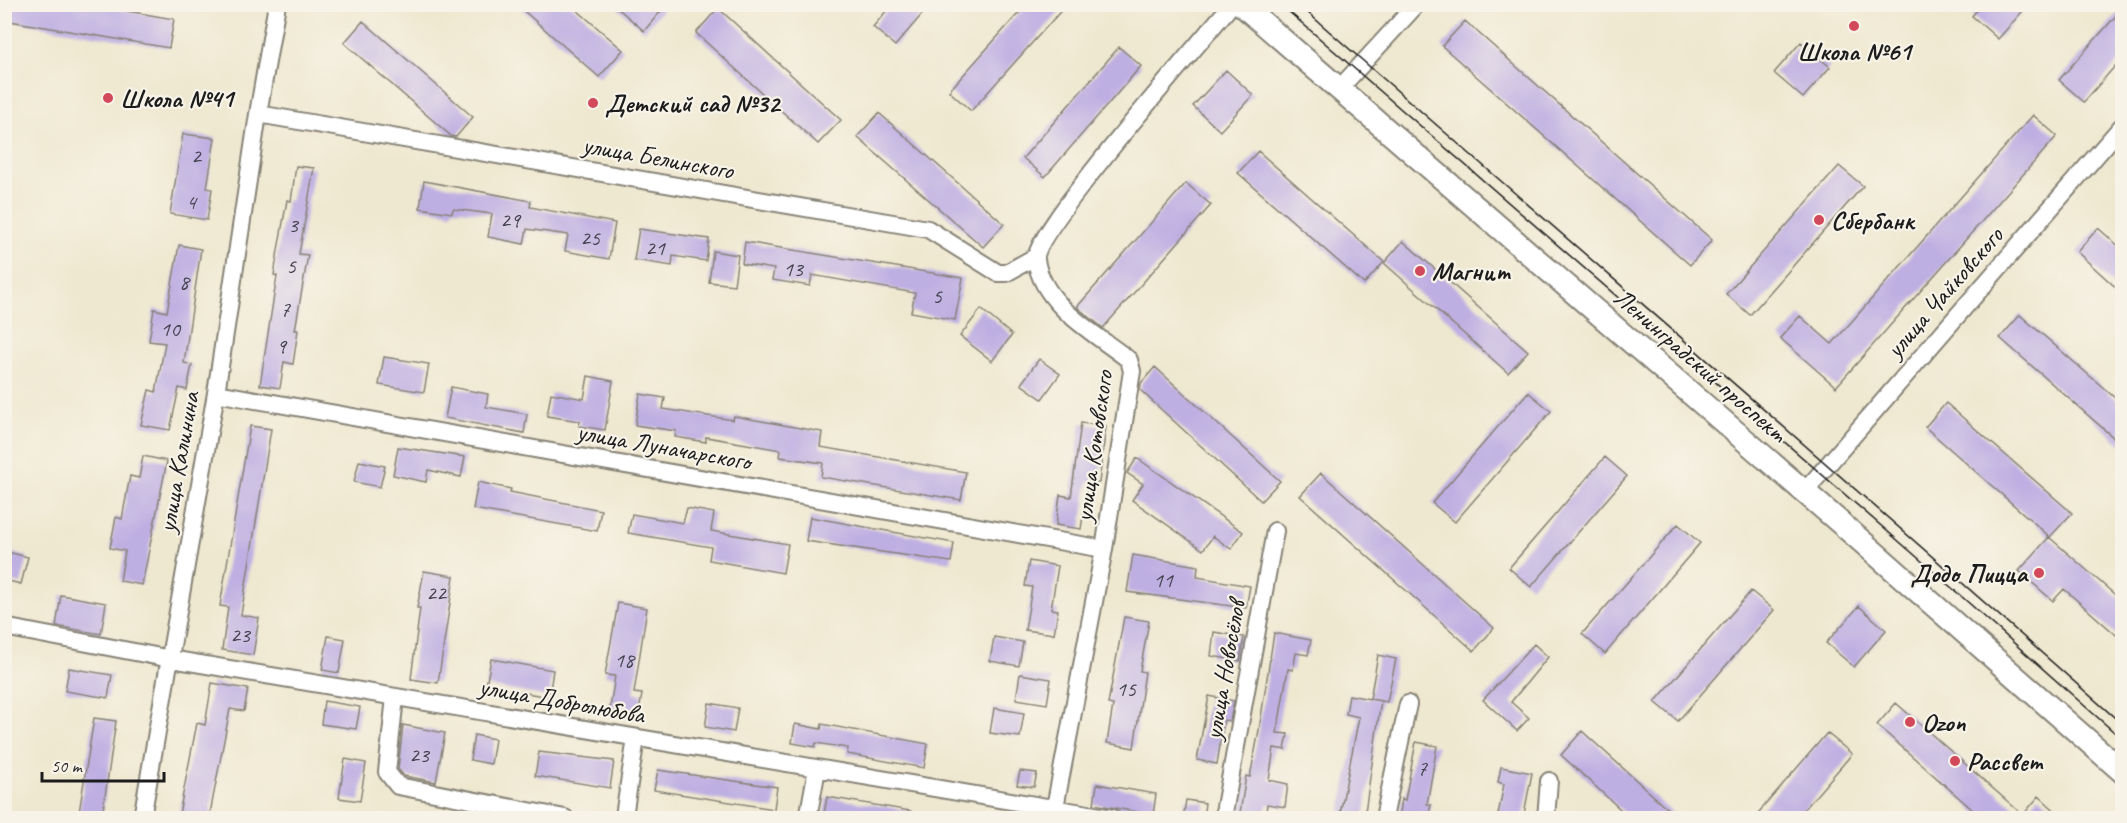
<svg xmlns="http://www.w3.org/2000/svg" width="2127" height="823" viewBox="0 0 2127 823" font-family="Caveat,sans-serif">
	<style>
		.building { fill: #beafe2 }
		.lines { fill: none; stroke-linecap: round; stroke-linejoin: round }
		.street-casing { stroke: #868276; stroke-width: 20 }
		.secondary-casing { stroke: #868276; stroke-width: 26 }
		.street { stroke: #fff; stroke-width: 16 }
		.secondary { stroke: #fff; stroke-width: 22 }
		.tram { stroke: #1c1c1c; stroke-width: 1.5 }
		.poi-dot { fill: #d1495b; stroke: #f7f3e8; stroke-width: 2 }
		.labels { text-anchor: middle; stroke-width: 4.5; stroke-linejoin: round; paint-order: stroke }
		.number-label { font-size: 22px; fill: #44414e }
		.poi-label { font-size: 26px; font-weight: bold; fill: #1c1c1c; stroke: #f7f3e8; text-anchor: start }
		.street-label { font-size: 26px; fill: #1c1c1c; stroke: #f7f3e8 }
	</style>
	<rect width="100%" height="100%" fill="#f7f3e8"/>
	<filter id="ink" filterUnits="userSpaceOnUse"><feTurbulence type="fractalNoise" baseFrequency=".0167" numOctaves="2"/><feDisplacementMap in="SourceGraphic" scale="12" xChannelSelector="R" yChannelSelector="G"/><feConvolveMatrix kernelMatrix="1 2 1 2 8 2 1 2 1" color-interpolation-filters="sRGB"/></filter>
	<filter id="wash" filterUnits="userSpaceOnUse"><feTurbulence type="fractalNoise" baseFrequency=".008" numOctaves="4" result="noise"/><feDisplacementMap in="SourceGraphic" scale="24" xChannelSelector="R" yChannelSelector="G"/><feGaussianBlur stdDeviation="1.35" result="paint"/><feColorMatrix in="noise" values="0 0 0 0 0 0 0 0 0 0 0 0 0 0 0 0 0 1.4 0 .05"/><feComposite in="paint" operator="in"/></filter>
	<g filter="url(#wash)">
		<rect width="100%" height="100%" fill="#efe8d0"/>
		<g id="blocks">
			<path class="building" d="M4,4H104V7L174,19L169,48L4,20Z
				M516,4H570L623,50L599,77Z
				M613,4H667L644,31Z
				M892,4H931L895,46L873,27Z
				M1027,4H1067L971,111L949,91Z
				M1982,4H2029L1998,39L1972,16Z
				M718,8L841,120L818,144L696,33Z
				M2122,9V58L2084,102L2059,80Z
				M363,21L473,117L456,137L451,136L344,43Z
				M1465,21L1712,240L1690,265L1442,46Z
				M1801,42L1830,67L1803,98L1774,73Z
				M1119,47L1141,66L1045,177L1023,158Z
				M1226,70L1253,95L1220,131L1193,106Z
				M879,113L1004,224L983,247L857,137Z
				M2033,115L2057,136L1836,387L1780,338L1800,316L1832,344Z
				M183,134L215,138L207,188L212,189L207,220L170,214Z
				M1258,151L1384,262L1364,284L1238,173Z
				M296,166L314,168L299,254L308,255L295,330H298L293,364L284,362L280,388L260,385L277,276L274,275L278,250L287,200L291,201Z
				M1839,166L1863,186L1750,315L1726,294Z
				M424,181L531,201L530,207L615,223L609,259L565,251L568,235L527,229L524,244L488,237L492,214L453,209L452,213L420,208Z
				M1186,183L1211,205L1103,328L1077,307Z
				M2098,228L2122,249V293L2077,252Z
				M639,229L709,239L706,261L673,256L672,266L634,260Z
				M1403,241L1528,351L1508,373L1384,263Z
				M745,242L963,278L955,320L911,312L915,293L812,275L810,286L772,280L774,269L742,264Z
				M179,245L201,249L184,363L192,365L187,390L179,388L170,430L141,425L149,390L156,392L165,343L149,341L154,309L167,312Z
				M713,251L738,255L734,285L709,282Z
				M981,309L1012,335L992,361L960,336Z
				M2020,315L2122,404V445L2000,338Z
				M384,357L429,364L424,392L379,385Z
				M1039,359L1060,374L1042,399L1021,384Z
				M1155,367L1280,481L1261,501L1140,390L1141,383Z
				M588,376L613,381L605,430L579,426L580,421L547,416L551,393L584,399Z
				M451,387L488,394L486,407L527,414L524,433L445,418Z
				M1528,392L1551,411L1455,522L1432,503Z
				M640,394L665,398L663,409L733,420L734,416L822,432L820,447L966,472L961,500L821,477L823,463L780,457L781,450L706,437V442L675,437L676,431L635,425Z
				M1946,403L2072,513L2050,537L1925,427Z
				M1081,423L1106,426L1099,483L1088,482L1081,529L1056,525L1060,495L1071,497Z
				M250,426L271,429L241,615L259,618L253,655L222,650L228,607L220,606Z
				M398,447L465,457L461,477L428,470L426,482L393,475Z
				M143,456L167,461L142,585L120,581L125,551L110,548L116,517L122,519L130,476L139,478Z
				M1605,457L1627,476L1531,587L1509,568Z
				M1137,458L1243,532L1231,549L1213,536L1203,550L1132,500L1143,484L1127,473Z
				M359,461L385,466L380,487L354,482Z
				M1321,473L1494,628L1474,651L1300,496Z
				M478,482L511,489L510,492L601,510L597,531L473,509Z
				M687,508L714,513L711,531L788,544L783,573L709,560L711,547L628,533L632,514L683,523Z
				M810,517L954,543L951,562L806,541Z
				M1678,524L1700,543L1605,654L1582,634Z
				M2049,537L2122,601V640L2064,589L2053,601L2019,571Z
				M4,551L28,557L21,584L4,580Z
				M1133,555L1198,566L1197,577L1250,586L1246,608L1127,592Z
				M1029,561L1058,566L1051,609L1058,610L1054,634L1025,630L1032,587L1025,586Z
				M424,571L454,576L438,683L411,679L420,608H417Z
				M1751,591L1774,610L1678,721L1655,702Z
				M61,595L106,603L101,634L56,626Z
				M618,603L647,608L634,693L642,694L638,719L609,714L615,676L605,675Z
				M1859,606L1886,630L1854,667L1826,643Z
				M1124,617L1149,621L1140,671L1145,672L1134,748L1107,743L1113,705L1108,704Z
				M1214,632L1244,637L1240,661L1211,656Z
				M1274,633L1311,640L1308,655L1296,653L1293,670L1288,669L1277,733L1288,734L1285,750L1274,748L1269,780L1288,784L1285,807L1267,804L1265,819H1239L1246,776L1250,777L1259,730Z
				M328,636L345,639L339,673L322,670Z
				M994,637L1023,642L1019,666L990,661Z
				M1534,644L1548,657L1511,702L1529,718L1517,731L1483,700Z
				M1378,655L1396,659L1387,702L1370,699Z
				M491,659L553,670L549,697L486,686Z
				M69,668L112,675L108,698L65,691Z
				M1020,674L1051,679L1047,704L1016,699Z
				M212,683L248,689L244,711L230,709L209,819H178L197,723L205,725Z
				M1349,695L1381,701L1364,819H1339L1359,717L1346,714Z
				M1209,696L1234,701L1230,721L1224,720L1217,764L1197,760Z
				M324,701L360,707L356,729L321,724Z
				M709,703L738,708L734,732L705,727Z
				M1896,703L2023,815L2039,796L2064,819H1983L1877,725Z
				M994,708L1024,713L1020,737L990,733Z
				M94,718L116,721L102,817L79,813Z
				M795,724L821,729L822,724L928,744L924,768L847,754L848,748L816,743L815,747L792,743Z
				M403,725L445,733L436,782L404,776L398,769Z
				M1582,731L1679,819H1631L1561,755Z
				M1827,733L1852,754L1796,819H1753Z
				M474,735L495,739L491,764L470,760Z
				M1416,742L1437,746L1427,804L1431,805L1428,819H1399L1402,799L1405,800Z
				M539,752L614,761L610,788L535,776Z
				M345,759L366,763L360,801L339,798Z
				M1501,767L1532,773L1523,819L1498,815L1504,784L1498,782Z
				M658,770L777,787L774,809L654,790Z
				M1020,771L1037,773L1034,787L1017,785Z
				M1097,784L1156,794L1153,815L1094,804Z
				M827,797L911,811L910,819H823Z
				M1186,800L1205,803L1203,819H1183Z"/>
		</g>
	</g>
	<g filter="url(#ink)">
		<use href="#blocks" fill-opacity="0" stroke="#868276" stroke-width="1.5"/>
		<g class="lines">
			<g class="street-casing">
				<path id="street" d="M1339,89L1417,4
					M258,114L928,229L998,273H1006L1035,257
					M216,393L1104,549
					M1805,491L2122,126
					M4,627L171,659L1112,818
					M395,697L387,772L398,786L565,818
					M142,818L216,393L258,114L277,4
					M621,818L624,816L636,738
					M808,818L817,769
					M1053,818L1104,549L1132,371L1129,360C1095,333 1043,306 1036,260C1032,233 1204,38 1232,4
					M1223,818L1275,531
					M1384,818L1408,704
					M1546,818L1549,781"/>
			</g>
			<g class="secondary-casing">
				<path id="secondary" d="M1241,4L1859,539L2122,771"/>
			</g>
			<use href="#street" class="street"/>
			<use href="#secondary" class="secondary"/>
			<path class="tram" d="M1280,4L1917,557L2122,739
				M1298,4C1573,245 1850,482 2122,724"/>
		</g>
	</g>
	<g class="poi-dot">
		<circle cx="1854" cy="26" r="6"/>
		<circle cx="108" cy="98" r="6"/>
		<circle cx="593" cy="103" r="6"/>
		<circle cx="1819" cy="220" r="6"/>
		<circle cx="1420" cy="271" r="6"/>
		<circle cx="2039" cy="573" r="6"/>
		<circle cx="1910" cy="722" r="6"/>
		<circle cx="1955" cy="761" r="6"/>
	</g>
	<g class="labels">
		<g class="number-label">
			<text x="196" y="163">2</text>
			<text x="191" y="209">4</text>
			<text x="510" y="227">29</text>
			<text x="293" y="232">3</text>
			<text x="590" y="245">25</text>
			<text x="655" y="255">21</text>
			<text x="291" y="273">5</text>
			<text x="793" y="276">13</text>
			<text x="184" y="289">8</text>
			<text x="937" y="303">5</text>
			<text x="285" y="316">7</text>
			<text x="170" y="336">10</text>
			<text x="281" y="353">9</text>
			<text x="1163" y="587">11</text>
			<text x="436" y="600">22</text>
			<text x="240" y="642">23</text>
			<text x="624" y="667">18</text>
			<text x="1126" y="696">15</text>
			<text x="419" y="762">23</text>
			<text x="1422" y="775">7</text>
		</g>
		<g class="poi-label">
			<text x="1854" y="60" text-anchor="middle">Школа №61</text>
			<text x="120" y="107">Школа №41</text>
			<text x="605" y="112">Детский сад №32</text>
			<text x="1831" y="229">Сбербанк</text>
			<text x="1432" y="280">Магнит</text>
			<text x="2027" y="582" text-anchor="end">Додо Пицца</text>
			<text x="1922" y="731">Ozon</text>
			<text x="1967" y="770">Рассвет</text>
		</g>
		<g class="street-label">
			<text transform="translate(658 157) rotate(10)" y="9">улица Белинского</text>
			<text transform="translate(1944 292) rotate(-49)" y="9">улица Чайковского</text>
			<text transform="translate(1701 365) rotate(41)" y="9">Ленинградский проспект</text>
			<text transform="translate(664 446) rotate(10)" y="9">улица Луначарского</text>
			<text transform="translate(1093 446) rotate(-82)" y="9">улица Котовского</text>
			<text transform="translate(178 462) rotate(-80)" y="9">улица Калинина</text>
			<text transform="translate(1224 670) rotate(-80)" y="9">улица Новосёлов</text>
			<text transform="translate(562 700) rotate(10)" y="9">улица Добролюбова</text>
		</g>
	</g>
	<rect width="2127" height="823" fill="none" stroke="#f7f3e8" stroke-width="24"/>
	<path d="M42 772v9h122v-9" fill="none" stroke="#1c1c1c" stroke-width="3"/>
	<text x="51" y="772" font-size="18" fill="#1c1c1c" stroke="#f7f3e8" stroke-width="4.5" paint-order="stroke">50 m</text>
</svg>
